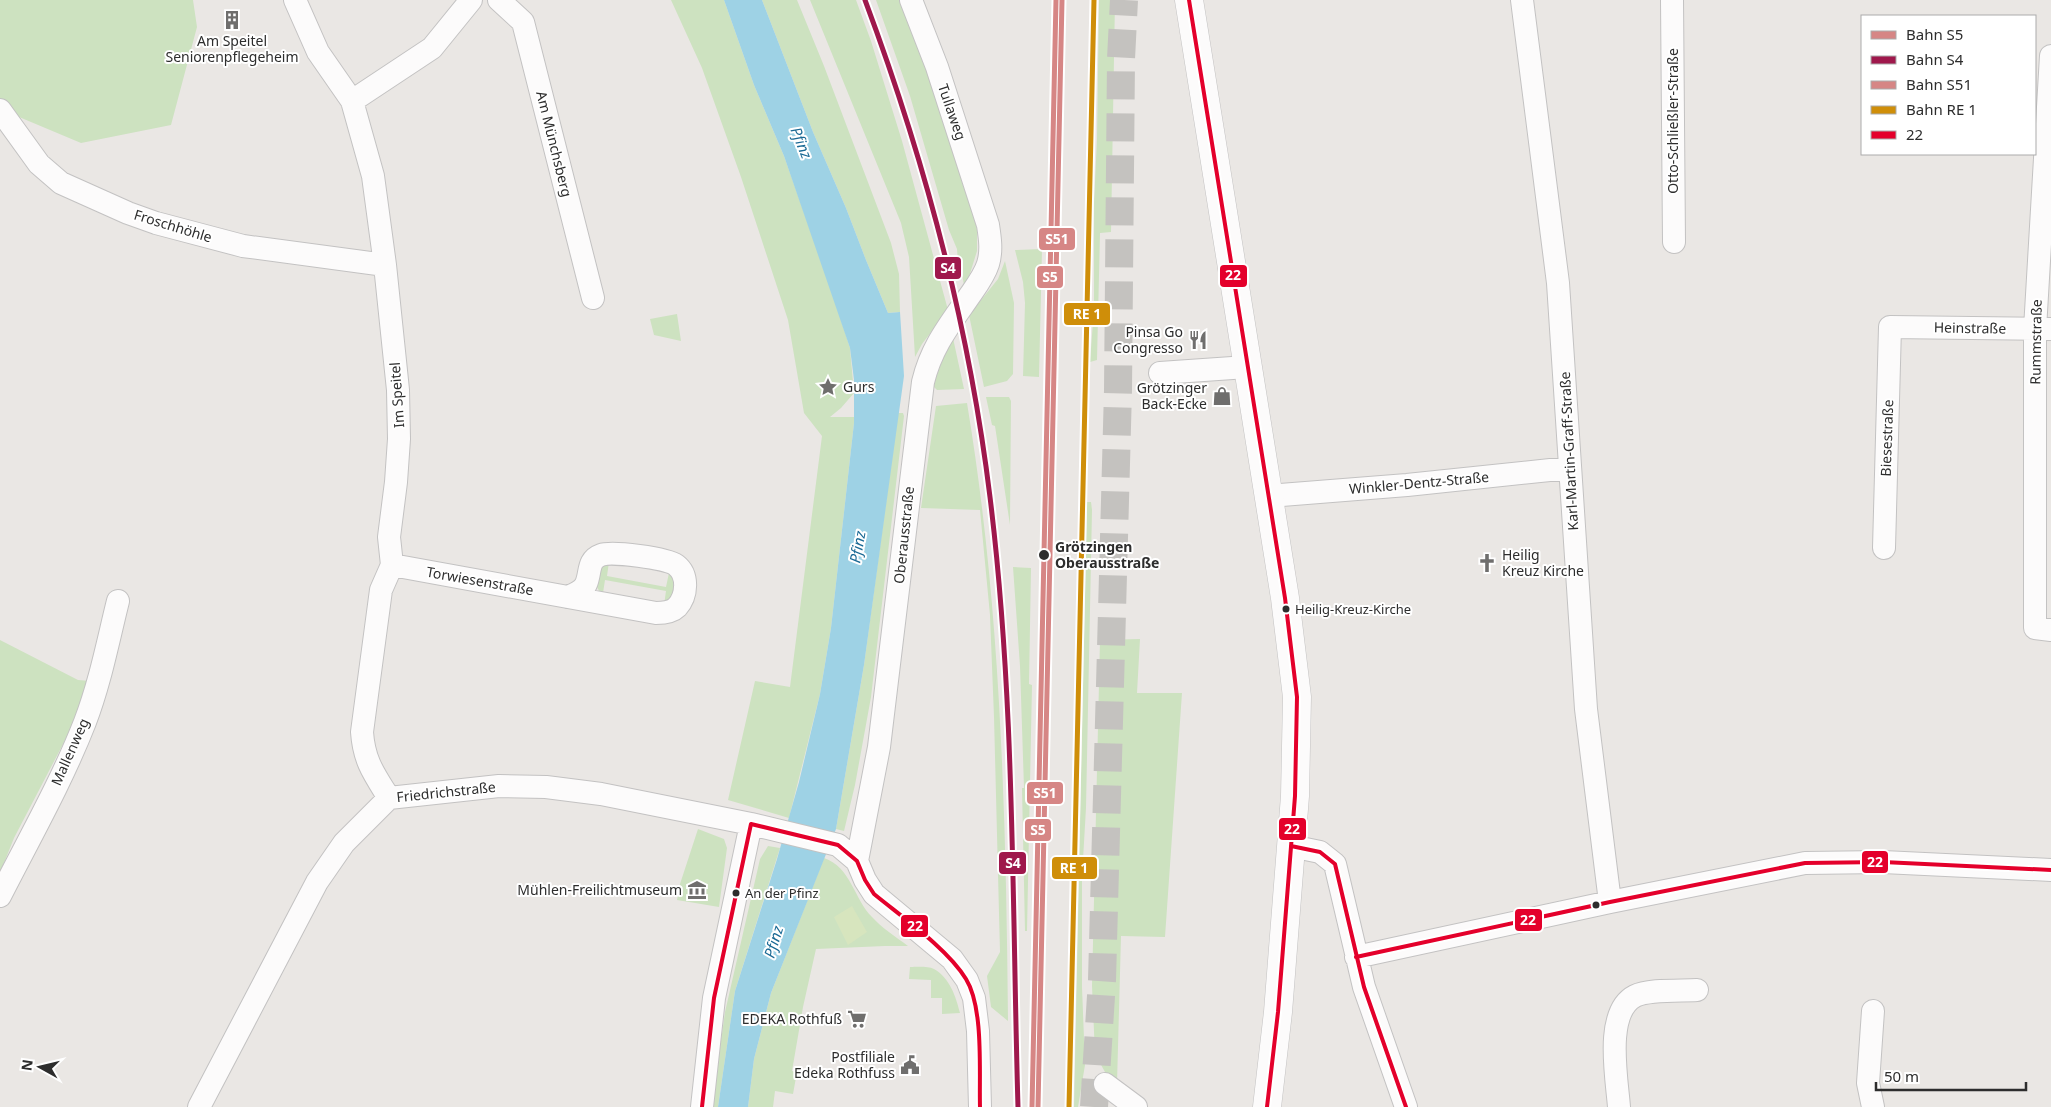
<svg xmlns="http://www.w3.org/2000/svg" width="2051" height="1107" viewBox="0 0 2051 1107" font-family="'Noto Sans',sans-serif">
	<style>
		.green { fill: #cde2c0 }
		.pitch { fill: #d7e5be }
		.water { fill: #9ed2e5 }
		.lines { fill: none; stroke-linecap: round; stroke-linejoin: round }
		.highway-tunnel { stroke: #c4c2bf; stroke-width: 28; stroke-dasharray: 28 14; stroke-linecap: butt }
		.street-casing { stroke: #c3c2c2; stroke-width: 24 }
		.secondary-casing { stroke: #c3c2c2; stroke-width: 29 }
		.street { stroke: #fcfbfb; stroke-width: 22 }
		.secondary { stroke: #fcfbfb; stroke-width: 28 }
		.bus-1-casing { stroke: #fff; stroke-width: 8 }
		.bus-1 { stroke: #e4002b; stroke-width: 4 }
		.rail-1-casing { stroke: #fff; stroke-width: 9 }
		.rail-2-casing { stroke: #fff; stroke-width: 9 }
		.rail-3-casing { stroke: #fff; stroke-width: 9 }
		.rail-4-casing { stroke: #fff; stroke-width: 9 }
		.rail-1 { stroke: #d68685; stroke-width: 5 }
		.rail-2 { stroke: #9f184c; stroke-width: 5 }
		.rail-3 { stroke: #d68685; stroke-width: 5 }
		.rail-4 { stroke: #cf8e09; stroke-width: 5 }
		.stop-dot { fill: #2d2d2d; stroke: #fff; stroke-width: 2 }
		.labels { text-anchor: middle; stroke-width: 4; stroke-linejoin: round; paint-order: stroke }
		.bus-label { font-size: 13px; fill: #2d2d2d; stroke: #fff; text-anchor: start }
		.poi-label { font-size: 14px; fill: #2d2d2d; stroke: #fff; text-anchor: end }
		.street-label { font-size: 14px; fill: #2d2d2d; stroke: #fff }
		.stop-label { font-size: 14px; font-weight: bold; fill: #2d2d2d; stroke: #fff; text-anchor: start }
		.water-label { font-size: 15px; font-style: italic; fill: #1a6994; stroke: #fff }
		.line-badge { stroke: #fff; stroke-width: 2 }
		.badge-label { font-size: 14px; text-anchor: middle; font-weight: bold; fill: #fff }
	</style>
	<rect width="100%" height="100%" fill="#eae7e4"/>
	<path class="green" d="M0,0H193L197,27L171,125L81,143L0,109Z
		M671,0H724L754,85L784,156L833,295L850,348L854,393L841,408L830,417H854V423L831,628L820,694L789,818L728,800L755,681L790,687L822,436L804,413L788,320L741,177L702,68Z
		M762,0H797L824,66L891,243L899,274L900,312L888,313L866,260L846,208L813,132Z
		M810,0H856L871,41L902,141L948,310L922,344L915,357L909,257L901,223Z
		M876,0H902L963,164L977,230V251L968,280L964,285L962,274L959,275L957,249L949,230L910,96Z
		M1099,0H1115L1111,232L1100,233L1097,360L1090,362L1094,308V202L1097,139Z
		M1042,249L1039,377L1023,376L1025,303L1023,282L1015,250Z
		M1005,261L1014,303L1013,374L1007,381L984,387L969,315L998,279Z
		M677,314L681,341L654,335L650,319Z
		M953,338L964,389L937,390L933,386L943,358Z
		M986,397H1009L1011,401L1010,525L995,426L992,425Z
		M967,403C1001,607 1006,815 1008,1021L991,1007L987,976L1000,952L994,717L990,615L980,510L921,508L936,406Z
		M898,413H903L904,416L871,697L855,785L844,831L836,829L864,665Z
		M1087,502H1091L1092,510L1086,808L1082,877V987L1085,1065L1078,1107H1074Z
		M609,562L607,576L666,587L669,573L675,577V598L664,605L666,591L605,580L603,593C593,588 597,579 598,570Z
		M1013,567L1031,568L1029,684L1032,685L1027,931H1025L1022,788H1024L1020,666Z
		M1140,639L1137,693H1182L1165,937L1121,936L1117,1084L1105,1072L1095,1054L1092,986L1100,640Z
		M0,640L78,680L90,681L85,702L14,838L0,873Z
		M698,829L724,839L727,848L719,907L677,900L680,884Z
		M768,846L780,848L735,991L718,1107H712L725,1012L760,859Z
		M824,858C851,867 854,899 872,917C882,928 896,937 908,946H885L816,949L803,1007L792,1071L797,1072L793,1094L775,1091L773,1107H748L754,1059L771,993Z
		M910,967C917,967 928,966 934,969C950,978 956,997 960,1013L942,1014V998H931V980L909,979Z"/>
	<path class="pitch" d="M852,906L867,932L848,945L834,917Z"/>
	<path class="water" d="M724,0H762L813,132L846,208L866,260L888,313L900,312L904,376L864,665L836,829L771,993L754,1059L748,1107H718L735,991L777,859L799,782L820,694L831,628L854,423V380L850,348L784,156L754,85Z"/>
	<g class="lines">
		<path class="highway-tunnel" d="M1094,1107L1102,980L1118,390L1121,59L1124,0"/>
		<g class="street-casing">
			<path id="street" d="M295,0L318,52L352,101L373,176L385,265L398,390L399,439L396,482L389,537L392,565L381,590L362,732C364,761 374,774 389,798
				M499,0L523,22L593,298
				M1522,0L1558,283L1586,709L1610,902
				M1672,0L1674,242
				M2051,56L2035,329V628L2051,630
				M352,101L432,48L471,0
				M0,110L39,164L61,183L128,213L156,223L243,246L385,265
				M1160,373L1247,367
				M1268,496L1407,485L1569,468
				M1884,548L1890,327L2050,329
				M392,565L656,613C663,613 672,612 677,607C687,596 689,575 676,565C666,558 612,551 601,555C587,560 591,573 586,584C583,591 575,594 568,597
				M1291,846L1320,852L1335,864L1364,987L1406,1107
				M857,861L879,747L923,382C931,349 947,328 966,301C974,289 984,277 988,264C992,251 990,238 988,225L937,67L911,0
				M0,896C29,839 62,781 85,722C100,683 108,641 118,601
				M1356,957L1610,902L1805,863L1883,862L2051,870
				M1873,1011L1868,1083L1873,1107
				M1105,1084L1136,1107
				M199,1107L317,882L344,843L389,798L499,786L546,787L601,794L751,824L838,845L857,861L865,880L874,894L952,959L967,980L974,998L978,1031L980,1107
				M702,1107L714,998L751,824
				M1619,1107C1617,1079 1604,1012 1635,996C1649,989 1680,991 1697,990"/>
		</g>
		<g class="secondary-casing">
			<path id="secondary" d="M1189,0L1285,598L1297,697L1295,796L1278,1012L1267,1107"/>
		</g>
		<use href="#street" class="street"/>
		<use href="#secondary" class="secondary"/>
		<g class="bus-1-casing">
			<path id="bus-1" d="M1189,0L1285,598L1297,697L1295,796L1278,1012L1267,1107
				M751,824L838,845L857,861L865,880L874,894C902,917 948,949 966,979C984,1008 979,1073 980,1107
				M1291,846L1320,852L1335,864L1364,987L1406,1107
				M1356,957L1610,902L1805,863L1883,862L2051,870
				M702,1107L714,998L751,824"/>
		</g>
		<use href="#bus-1" class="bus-1"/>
		<g class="rail-1-casing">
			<path id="rail-1" d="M1032,1107L1056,0"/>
		</g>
		<g class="rail-2-casing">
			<path id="rail-2" d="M865,0C926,163 969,325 990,497C1015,699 1012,904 1018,1107"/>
		</g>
		<g class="rail-3-casing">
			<path id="rail-3" d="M1038,1107L1062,0"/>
		</g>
		<g class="rail-4-casing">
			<path id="rail-4" d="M1069,1107L1094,0"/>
		</g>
		<use href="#rail-1" class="rail-1"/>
		<use href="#rail-2" class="rail-2"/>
		<use href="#rail-3" class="rail-3"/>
		<use href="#rail-4" class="rail-4"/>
	</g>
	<defs>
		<g id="building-bare" transform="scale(1.5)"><path d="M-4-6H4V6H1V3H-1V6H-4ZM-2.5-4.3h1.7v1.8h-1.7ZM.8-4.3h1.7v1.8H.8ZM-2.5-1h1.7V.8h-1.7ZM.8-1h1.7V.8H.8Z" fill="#6f6e6d" stroke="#fff" stroke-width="2.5" paint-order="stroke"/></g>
		<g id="restaurant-bare" transform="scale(1.5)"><path d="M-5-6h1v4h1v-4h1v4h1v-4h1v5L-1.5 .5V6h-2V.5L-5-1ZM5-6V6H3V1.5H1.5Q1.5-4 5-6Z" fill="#6f6e6d" stroke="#fff" stroke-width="2.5" paint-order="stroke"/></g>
		<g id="sight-bare" transform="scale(1.5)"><path d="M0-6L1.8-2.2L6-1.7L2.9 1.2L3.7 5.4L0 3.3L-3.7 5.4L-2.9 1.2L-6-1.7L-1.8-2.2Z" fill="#6f6e6d" stroke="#fff" stroke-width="2.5" paint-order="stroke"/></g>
		<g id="shop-bare" transform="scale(1.5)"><path d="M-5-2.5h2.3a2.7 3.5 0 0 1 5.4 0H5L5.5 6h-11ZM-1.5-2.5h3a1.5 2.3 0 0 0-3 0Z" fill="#6f6e6d" stroke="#fff" stroke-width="2.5" paint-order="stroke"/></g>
		<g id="church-bare" transform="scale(1.5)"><path d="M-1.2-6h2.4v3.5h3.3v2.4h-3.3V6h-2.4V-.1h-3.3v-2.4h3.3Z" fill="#6f6e6d" stroke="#fff" stroke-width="2.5" paint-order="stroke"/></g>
		<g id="museum-bare" transform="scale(1.5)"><path d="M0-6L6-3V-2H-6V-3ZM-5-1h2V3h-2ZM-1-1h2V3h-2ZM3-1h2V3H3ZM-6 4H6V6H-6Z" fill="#6f6e6d" stroke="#fff" stroke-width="2.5" paint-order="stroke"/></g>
		<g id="supermarket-bare" transform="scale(1.5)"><path d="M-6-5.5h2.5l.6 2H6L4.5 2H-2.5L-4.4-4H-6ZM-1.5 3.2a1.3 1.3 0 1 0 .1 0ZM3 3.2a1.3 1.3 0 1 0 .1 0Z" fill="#6f6e6d" stroke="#fff" stroke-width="2.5" paint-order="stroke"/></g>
		<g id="civic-bare" transform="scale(1.5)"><path d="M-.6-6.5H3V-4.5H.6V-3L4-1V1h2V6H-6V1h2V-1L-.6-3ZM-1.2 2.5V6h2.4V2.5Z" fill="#6f6e6d" stroke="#fff" stroke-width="2.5" paint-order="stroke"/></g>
	</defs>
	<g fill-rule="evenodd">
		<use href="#building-bare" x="232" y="20"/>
		<use href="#restaurant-bare" x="1198" y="340"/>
		<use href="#sight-bare" x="828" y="387"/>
		<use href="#shop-bare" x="1222" y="396"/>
		<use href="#church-bare" x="1487" y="563"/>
		<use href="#museum-bare" x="697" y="890"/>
		<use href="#supermarket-bare" x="857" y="1019"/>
		<use href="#civic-bare" x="910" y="1065"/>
	</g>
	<g class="stop-dot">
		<circle cx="1044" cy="555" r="6"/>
		<circle cx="1286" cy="609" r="4.5"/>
		<circle cx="736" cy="893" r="4.5"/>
		<circle cx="1596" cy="905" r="4.5"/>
	</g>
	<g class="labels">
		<g class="bus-label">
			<text x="1295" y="614">Heilig-Kreuz-Kirche</text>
			<text x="745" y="898">An der Pfinz</text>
		</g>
		<g class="poi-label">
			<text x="232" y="46" text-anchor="middle">Am Speitel<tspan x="232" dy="16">Seniorenpflegeheim</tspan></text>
			<text x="1183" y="337">Pinsa Go<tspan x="1183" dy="16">Congresso</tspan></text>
			<text x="843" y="392" text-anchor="start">Gurs</text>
			<text x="1207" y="393">Grötzinger<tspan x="1207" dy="16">Back-Ecke</tspan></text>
			<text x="1502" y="560" text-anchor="start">Heilig<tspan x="1502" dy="16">Kreuz Kirche</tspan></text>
			<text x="682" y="895">Mühlen-Freilichtmuseum</text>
			<text x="842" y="1024">EDEKA Rothfuß</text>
			<text x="895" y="1062">Postfiliale<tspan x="895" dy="16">Edeka Rothfuss</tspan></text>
		</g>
		<g class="street-label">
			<text transform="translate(952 112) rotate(71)" y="5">Tullaweg</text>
			<text transform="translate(1673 121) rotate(-90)" y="5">Otto-Schließler-Straße</text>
			<text transform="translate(554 144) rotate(76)" y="5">Am Münchsberg</text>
			<text transform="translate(173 226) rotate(17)" y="5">Froschhöhle</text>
			<text transform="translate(1970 328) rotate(1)" y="5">Heinstraße</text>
			<text transform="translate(2036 342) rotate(-89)" y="5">Rummstraße</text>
			<text transform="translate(397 395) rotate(-94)" y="5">Im Speitel</text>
			<text transform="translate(1887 438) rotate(-88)" y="5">Biesestraße</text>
			<text transform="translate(1569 451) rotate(-93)" y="5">Karl-Martin-Graff-Straße</text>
			<text transform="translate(1419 483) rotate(-5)" y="5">Winkler-Dentz-Straße</text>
			<text transform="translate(904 535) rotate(-84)" y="5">Oberausstraße</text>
			<text transform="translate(480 581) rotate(10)" y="5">Torwiesenstraße</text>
			<text transform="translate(70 752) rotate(-66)" y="5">Mallenweg</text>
			<text transform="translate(446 792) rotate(-6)" y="5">Friedrichstraße</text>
		</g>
		<g class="stop-label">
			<text x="1055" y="552">Grötzingen<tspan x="1055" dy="16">Oberausstraße</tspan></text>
		</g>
		<g class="water-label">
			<text transform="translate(801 143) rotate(68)" y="5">Pfinz</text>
			<text transform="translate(858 547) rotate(-80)" y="5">Pfinz</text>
			<text transform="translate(774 942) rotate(-73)" y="5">Pfinz</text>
		</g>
	</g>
	<g class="line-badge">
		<rect x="1038" y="227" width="38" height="24" rx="5" fill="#d68685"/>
		<rect x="934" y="256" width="28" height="24" rx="5" fill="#9f184c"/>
		<rect x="1219" y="264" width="29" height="24" rx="5" fill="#e4002b"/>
		<rect x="1036" y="265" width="28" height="24" rx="5" fill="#d68685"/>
		<rect x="1063" y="302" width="48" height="24" rx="5" fill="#cf8e09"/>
		<rect x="1026" y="781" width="38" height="24" rx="5" fill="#d68685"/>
		<rect x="1278" y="817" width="29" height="24" rx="5" fill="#e4002b"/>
		<rect x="1024" y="818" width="28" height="24" rx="5" fill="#d68685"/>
		<rect x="1861" y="850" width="28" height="24" rx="5" fill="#e4002b"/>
		<rect x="998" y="851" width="29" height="24" rx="5" fill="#9f184c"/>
		<rect x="1051" y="856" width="47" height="24" rx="5" fill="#cf8e09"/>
		<rect x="1514" y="908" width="29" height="24" rx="5" fill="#e4002b"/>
		<rect x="900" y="914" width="29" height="24" rx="5" fill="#e4002b"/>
	</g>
	<g class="badge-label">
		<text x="1057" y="244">S51</text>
		<text x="948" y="273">S4</text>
		<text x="1233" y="280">22</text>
		<text x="1050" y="282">S5</text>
		<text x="1087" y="319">RE 1</text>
		<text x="1045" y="798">S51</text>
		<text x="1292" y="834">22</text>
		<text x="1038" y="835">S5</text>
		<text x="1875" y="867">22</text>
		<text x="1013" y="868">S4</text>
		<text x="1074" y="873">RE 1</text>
		<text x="1528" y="925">22</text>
		<text x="915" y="931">22</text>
	</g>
	<rect x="1861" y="15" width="175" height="140" fill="#ffffff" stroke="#ababab"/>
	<rect x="1871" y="31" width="25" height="8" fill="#d68685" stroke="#ababab"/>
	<text x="1906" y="40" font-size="15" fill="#2d2d2d">Bahn S5</text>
	<rect x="1871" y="56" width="25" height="8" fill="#9f184c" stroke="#ababab"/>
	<text x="1906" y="65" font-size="15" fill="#2d2d2d">Bahn S4</text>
	<rect x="1871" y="81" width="25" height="8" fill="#d68685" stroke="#ababab"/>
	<text x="1906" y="90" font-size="15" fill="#2d2d2d">Bahn S51</text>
	<rect x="1871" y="106" width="25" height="8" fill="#cf8e09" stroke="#ababab"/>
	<text x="1906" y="115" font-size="15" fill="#2d2d2d">Bahn RE 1</text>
	<rect x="1871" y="131" width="25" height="8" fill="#e4002b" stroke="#ababab"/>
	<text x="1906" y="140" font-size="15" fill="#2d2d2d">22</text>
	<g transform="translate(40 1067) rotate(278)" stroke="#ffffff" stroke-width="4" paint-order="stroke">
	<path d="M0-4L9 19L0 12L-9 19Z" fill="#2d2d2d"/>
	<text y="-8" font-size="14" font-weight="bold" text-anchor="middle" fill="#2d2d2d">N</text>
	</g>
	<path d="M1876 1082v8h150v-8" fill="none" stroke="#2d2d2d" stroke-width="2.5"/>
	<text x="1884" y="1082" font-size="15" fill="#2d2d2d" stroke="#ffffff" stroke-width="4" paint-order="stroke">50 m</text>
</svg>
